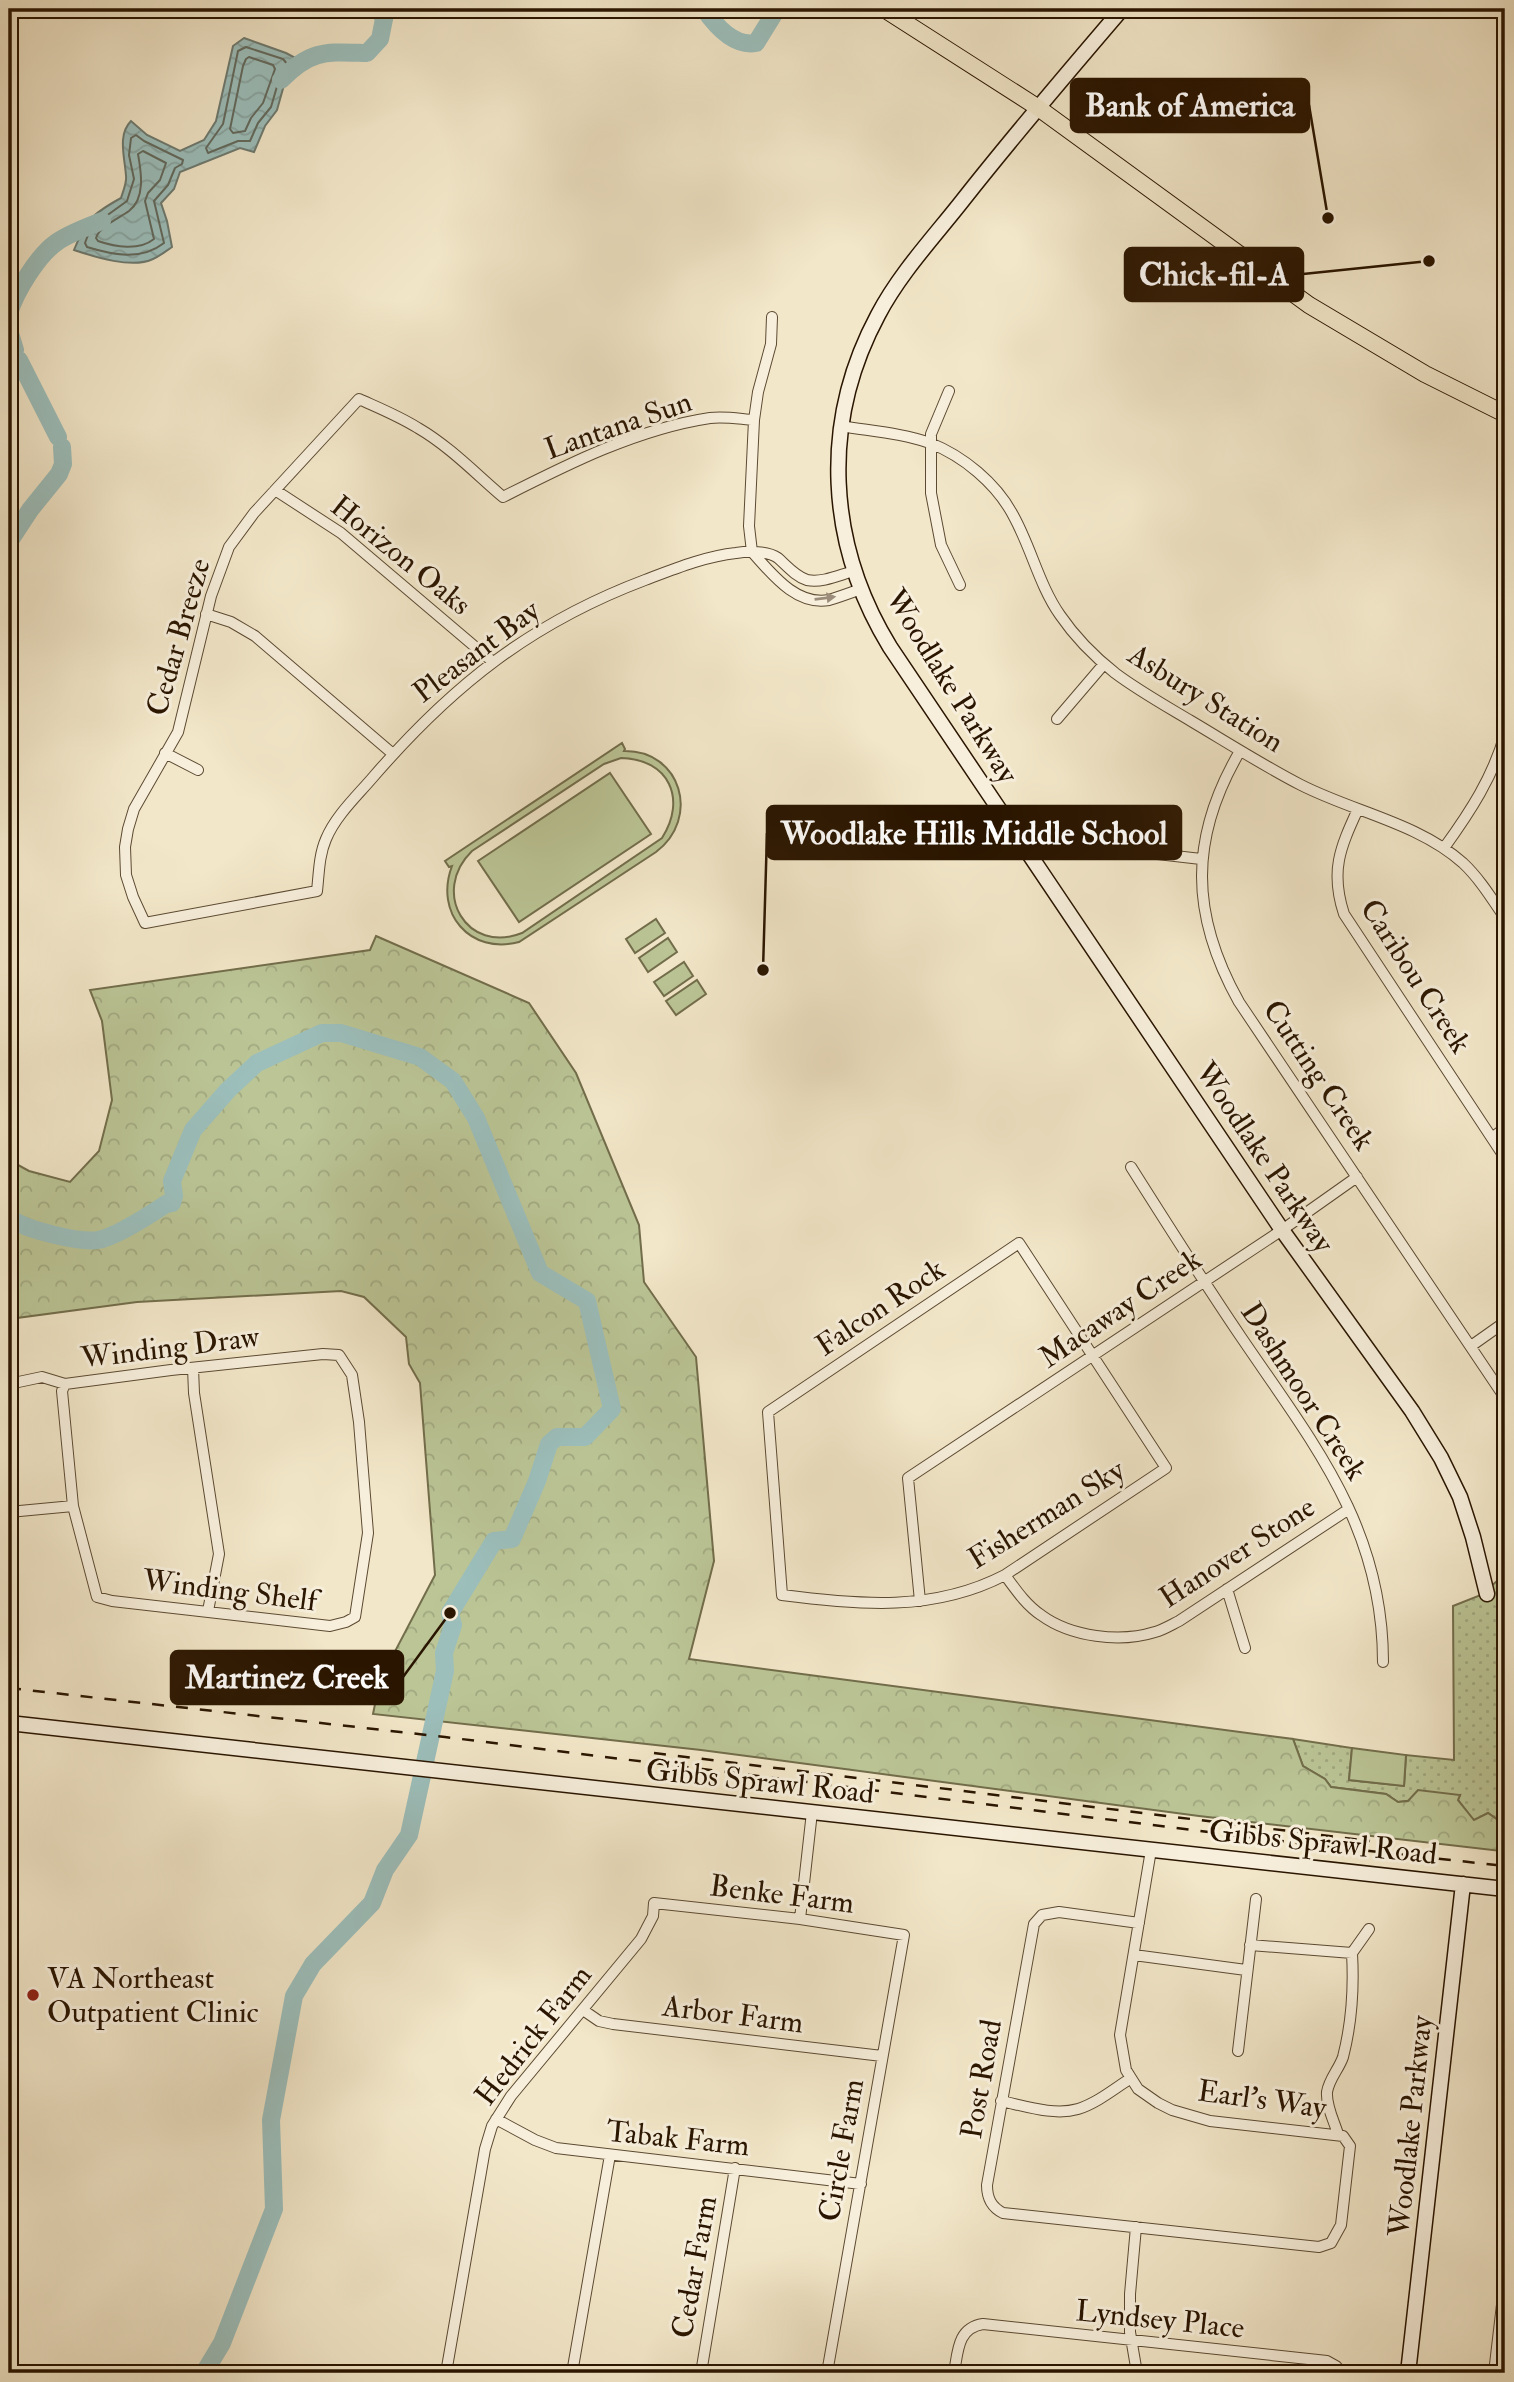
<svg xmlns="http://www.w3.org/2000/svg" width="1514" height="2382" viewBox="0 0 1514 2382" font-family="'IM FELL Double Pica',serif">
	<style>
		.grass { fill: url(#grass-dots); stroke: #726d4b; stroke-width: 2 }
		.forest { fill: url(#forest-crowns); stroke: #726d4b; stroke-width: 2 }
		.park { fill: #bbc596; stroke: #726d4b; stroke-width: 2; fill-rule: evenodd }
		.water { fill: url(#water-waves); stroke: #6e7b71; stroke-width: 2 }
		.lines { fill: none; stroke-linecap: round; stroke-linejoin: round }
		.shore { stroke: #636a5e; stroke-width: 2 }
		.river { stroke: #9cbfbc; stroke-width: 18 }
		.street-casing { stroke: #5c4a32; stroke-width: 12 }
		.secondary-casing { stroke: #2a1500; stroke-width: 17 }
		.primary-casing { stroke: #2a1500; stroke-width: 18 }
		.street { stroke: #f7efdc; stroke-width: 10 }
		.secondary { stroke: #f7efdc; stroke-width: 14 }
		.primary { stroke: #f2e7c9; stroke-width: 16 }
		.rail { stroke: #2a1500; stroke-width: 2.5; stroke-dasharray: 12 12; stroke-linecap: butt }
		.oneway { fill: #9b8d79 }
		.poi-dot { fill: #8f2418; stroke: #f7efdc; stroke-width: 2.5 }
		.labels { text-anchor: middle; stroke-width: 6; stroke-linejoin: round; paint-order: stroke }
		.street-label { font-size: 30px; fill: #2a1500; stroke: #f7efdc }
		.poi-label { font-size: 30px; fill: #2a1500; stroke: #f7efdc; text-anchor: start }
		.leader { fill: none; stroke: #2a1500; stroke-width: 2.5 }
		.callout-dot { fill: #2a1500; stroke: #f7efdc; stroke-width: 2.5 }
		.callout { fill: #2a1500; stroke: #2a1500; stroke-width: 2.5 }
		.callout-label { font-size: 32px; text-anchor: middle; font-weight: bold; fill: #fff }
	</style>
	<defs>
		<pattern id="grass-dots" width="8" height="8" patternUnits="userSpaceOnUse" patternTransform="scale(1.75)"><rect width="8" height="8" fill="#bbc596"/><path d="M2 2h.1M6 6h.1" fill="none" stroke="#a1a880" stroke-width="1.8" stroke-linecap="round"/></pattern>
		<pattern id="forest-crowns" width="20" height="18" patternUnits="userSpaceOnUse" patternTransform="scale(1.75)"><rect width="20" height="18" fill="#bbc596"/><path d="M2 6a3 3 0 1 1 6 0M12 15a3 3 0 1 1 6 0" fill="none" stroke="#a1a880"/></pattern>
		<pattern id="water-waves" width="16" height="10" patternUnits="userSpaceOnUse" patternTransform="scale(1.75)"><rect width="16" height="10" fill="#9cbfbc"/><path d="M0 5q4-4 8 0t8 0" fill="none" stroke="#87a3a0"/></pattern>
	</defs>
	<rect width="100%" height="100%" fill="#f2e7c9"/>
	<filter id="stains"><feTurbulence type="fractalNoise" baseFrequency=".00286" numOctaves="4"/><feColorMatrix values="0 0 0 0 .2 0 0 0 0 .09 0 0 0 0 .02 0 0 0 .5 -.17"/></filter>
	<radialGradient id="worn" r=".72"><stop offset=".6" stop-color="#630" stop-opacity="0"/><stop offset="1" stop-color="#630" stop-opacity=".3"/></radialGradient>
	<path class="grass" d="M1505,1574V1825L1488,1813L1474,1821L1458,1800L1460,1795L1398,1802L1386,1794L1331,1787L1325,1779L1303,1766L1293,1739L1352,1748L1349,1780L1404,1786L1406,1755L1454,1760L1453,1606L1481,1595Z"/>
	<path class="forest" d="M376,936L529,1003L576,1073L639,1225L644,1282L696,1357L714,1561L689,1659L1293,1739L1303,1766L1325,1779L1331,1787L1386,1794L1398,1802L1408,1801L1418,1790L1460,1795L1458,1800L1474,1820L1488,1813L1505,1825V1848L1501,1851L1199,1816L701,1750L373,1714L380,1680L435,1575L420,1383L409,1364L406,1337L364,1297L341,1291L137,1302L9,1319V1160L29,1171L70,1182L99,1151L112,1100L102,1021L90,990L370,950Z"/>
	<path class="park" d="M622,743L625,749L624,751C681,750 701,818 656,852L519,942C470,955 434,913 452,866L449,867L445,861ZM621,758C669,759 687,799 662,838L522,933C467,955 430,892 472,851L604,764Z
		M610,773L651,834L519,922L478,861Z
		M656,919L665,933L635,953L626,939Z
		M668,938L677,952L648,972L639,958Z
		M684,962L693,976L664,996L654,982Z
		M697,980L706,994L676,1015L666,1001Z
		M1352,1748L1406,1755L1404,1786L1349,1780Z"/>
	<path class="water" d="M244,38L286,53L299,60L284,85L277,110L265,126L254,152L240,148L180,172L174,189L161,203L167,221L172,247C166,251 160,256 153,259C132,269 95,257 74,250C86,220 92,214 121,198C123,191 127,183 126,176C125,158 117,135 131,121L147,135L180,151L204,140L216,121L233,46Z"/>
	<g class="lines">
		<path class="shore" d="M246,47L283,59L288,65L278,83L271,107L258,123L250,141H238L208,153L206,148L223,124L238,51Z
			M249,57L273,65L275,69L263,103L251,118L245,131L233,133L230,129L243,66L246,59Z
			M136,135L144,141L183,160L182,164L175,168L168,185L154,201L164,243C141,261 113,255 87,247L85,243L91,227L127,201L134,179L129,155L131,138Z
			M143,151L166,163L160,180L148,193L145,201L154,239C139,251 115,247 98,241L96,238C98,232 101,230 106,226C113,220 122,216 129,211C146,198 141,171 138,154Z"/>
		<path class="river" d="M704,9C715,25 733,47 756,43L777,9
			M281,80C311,49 326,52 367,53L380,39L384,19L379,9
			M9,313C16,291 38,255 57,242C70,233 87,227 102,221
			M9,330L15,350
			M19,360L58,437
			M9,542L30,510L59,474L63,464L62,447
			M9,1217C20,1229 81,1243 98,1240C116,1237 151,1214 166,1204L172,1203L174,1196L172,1181L193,1130L228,1090L257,1063L322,1033H341L420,1057L453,1081L476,1118L540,1273L587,1301L612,1409L585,1437H557L549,1444L537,1481L512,1539L494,1541L450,1613L453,1625L444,1653L445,1671L409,1835L385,1870L372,1903L313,1964L294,1996L271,2120L274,2209L222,2343L204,2373"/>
		<g class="street-casing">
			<path id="street" d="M949,391L931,434V493L941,545L960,585
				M754,420C740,419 724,416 710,418C637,429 568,464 503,497C475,473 449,446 418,428C399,416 379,408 359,399L254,513L229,547L211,596L178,732L134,809L128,829L125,847L126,875L133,897L145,923L317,891C319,873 319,855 326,839C336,815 358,795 374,776C453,685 531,623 645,580C674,569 706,556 736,553C749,551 768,551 778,558C787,566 795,576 807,580C823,583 839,575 854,571
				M841,426C870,431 902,433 930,443C963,456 996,483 1013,515C1031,547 1039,585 1060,615C1075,637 1095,657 1115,673C1139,691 1166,706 1191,721C1228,743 1264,766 1301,785C1354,812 1418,823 1463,863C1480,879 1492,899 1505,918
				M275,490L341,533L493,662
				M752,552L749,526L754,420L758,392L771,344L772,317
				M752,552C772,574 796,606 829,600C839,597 850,593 861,589
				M206,614L231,622L255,636L393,754
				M1057,719L1104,664
				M1240,751C1189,838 1190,914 1239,1002L1505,1398
				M165,753L198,770
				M1358,809C1340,848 1330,871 1344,914L1505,1158
				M1444,848C1470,812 1493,777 1505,734
				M1149,853L1201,859
				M1493,1137L1505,1128
				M1131,1167C1167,1224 1203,1281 1241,1337C1313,1443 1383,1527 1383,1662
				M1019,1243L1166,1468L1005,1575C934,1612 859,1605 782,1595L768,1412Z
				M1471,1346L1505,1322
				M193,1368L194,1393L219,1554L208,1611
				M9,1384L42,1377L65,1384L171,1370L323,1354L339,1355L352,1375L359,1422L368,1533L355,1617L346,1622L330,1626L112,1601L97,1597L73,1506L62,1391L65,1384
				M9,1512L73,1506
				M1005,1575C1016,1590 1026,1605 1041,1615C1071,1637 1120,1643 1155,1632C1163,1630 1171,1625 1179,1621L1349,1509
				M1227,1589L1245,1648
				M920,1601L908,1478L1282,1230L1357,1177
				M800,1919L812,1812
				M1139,1923L1059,1912L1042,1915L1034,1924L987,2185C987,2198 991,2207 1003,2213L1319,2247L1331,2243L1341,2225L1350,2146L1343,2136L1210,2121L1172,2110L1158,2103L1138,2089L1131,2078L1126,2070L1120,2035L1151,1850
				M1250,1945L1352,1953L1369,1929
				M1134,1955L1246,1970
				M583,2010L599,2021L613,2024L882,2056
				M1238,2051L1256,1899
				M1001,2101C1025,2106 1054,2116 1078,2109C1097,2103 1114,2089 1131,2078
				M496,2119L535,2140L556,2148L861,2184
				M1338,2134C1334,2121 1326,2106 1327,2092C1329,2079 1339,2069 1343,2057C1352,2022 1354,1988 1352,1953
				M1136,2227L1130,2294V2332L1137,2373
				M446,2373L485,2149L492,2126L511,2096L641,1939L653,1916L654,1903L800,1919L904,1935L827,2373
				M572,2373L610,2155
				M701,2373L735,2168
				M954,2373C958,2352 957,2328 983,2324L1327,2361L1336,2366L1342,2373
				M1494,2373L1505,2279"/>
		</g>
		<g class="secondary-casing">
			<path id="secondary" d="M1122,9C1068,72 1014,135 963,200C934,237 900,273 878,315C820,423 827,544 890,647L1282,1230L1412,1411L1441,1458L1460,1497L1473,1537L1487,1594
				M9,1723L1505,1889
				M1408,2373L1463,1884"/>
		</g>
		<g class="primary-casing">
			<path id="primary" d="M884,9L1037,107L1309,305L1425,374L1505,414"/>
		</g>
		<use href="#street" class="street"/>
		<use href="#secondary" class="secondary"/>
		<use href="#primary" class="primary"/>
		<path class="rail" d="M9,1688L445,1737L1297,1843L1505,1866
			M654,1753L1370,1841"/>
	</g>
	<defs><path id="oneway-solid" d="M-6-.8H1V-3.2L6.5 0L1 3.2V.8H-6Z" transform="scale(1.75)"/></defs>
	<use class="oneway" href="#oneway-solid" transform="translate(825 598) rotate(-7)"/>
	<circle class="poi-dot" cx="33" cy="1995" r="7"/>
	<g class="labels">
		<g class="street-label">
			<text transform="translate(618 425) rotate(-19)" y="10">Lantana Sun</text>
			<text transform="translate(401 555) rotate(39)" y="10">Horizon Oaks</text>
			<text transform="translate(178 637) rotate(-74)" y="10">Cedar Breeze</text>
			<text transform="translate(476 651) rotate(-37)" y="10">Pleasant Bay</text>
			<text transform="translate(952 686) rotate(58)" y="10">Woodlake Parkway</text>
			<text transform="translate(1206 698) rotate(32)" y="10">Asbury Station</text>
			<text transform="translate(1416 976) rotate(57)" y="10">Caribou Creek</text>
			<text transform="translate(1319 1075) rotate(56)" y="10">Cutting Creek</text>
			<text transform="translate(1265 1157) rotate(56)" y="10">Woodlake Parkway</text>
			<text transform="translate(880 1307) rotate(-34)" y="10">Falcon Rock</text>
			<text transform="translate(1120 1308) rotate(-34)" y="10">Macaway Creek</text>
			<text transform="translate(170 1347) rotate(-7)" y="10">Winding Draw</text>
			<text transform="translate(1304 1391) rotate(57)" y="10">Dashmoor Creek</text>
			<text transform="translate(1046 1514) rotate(-32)" y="10">Fisherman Sky</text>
			<text transform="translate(1237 1552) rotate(-33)" y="10">Hanover Stone</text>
			<text transform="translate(230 1590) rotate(7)" y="10">Winding Shelf</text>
			<text transform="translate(760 1781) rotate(6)" y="10">Gibbs Sprawl Road</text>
			<text transform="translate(1323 1842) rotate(6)" y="10">Gibbs Sprawl Road</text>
			<text transform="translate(782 1894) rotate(7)" y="10">Benke Farm</text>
			<text transform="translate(733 2014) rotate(7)" y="10">Arbor Farm</text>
			<text transform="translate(533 2035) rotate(-52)" y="10">Hedrick Farm</text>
			<text transform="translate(981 2079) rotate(-80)" y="10">Post Road</text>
			<text transform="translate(1262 2099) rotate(8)" y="10">Earl's Way</text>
			<text transform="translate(1410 2126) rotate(-84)" y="10">Woodlake Parkway</text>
			<text transform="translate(678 2138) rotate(6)" y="10">Tabak Farm</text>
			<text transform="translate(841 2150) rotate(-80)" y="10">Circle Farm</text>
			<text transform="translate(694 2267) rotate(-80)" y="10">Cedar Farm</text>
			<text transform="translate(1160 2319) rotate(6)" y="10">Lyndsey Place</text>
		</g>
		<g class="poi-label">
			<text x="47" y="1988">VA Northeast<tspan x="47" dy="34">Outpatient Clinic</tspan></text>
		</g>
	</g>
	<path class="leader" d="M1328 218L1309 105M1429 261L1303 274M763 970L767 833M450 1613L403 1677"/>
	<g class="callout-dot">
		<circle cx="1328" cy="218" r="7"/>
		<circle cx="1429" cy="261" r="7"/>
		<circle cx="763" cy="970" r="7"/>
		<circle cx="450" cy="1613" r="7"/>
	</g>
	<g class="callout">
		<rect x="1071" y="79" width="238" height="53" rx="7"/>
		<rect x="1125" y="248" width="178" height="53" rx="7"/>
		<rect x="767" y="806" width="414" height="53" rx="7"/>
		<rect x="171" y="1651" width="232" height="53" rx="7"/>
	</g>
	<g class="callout-label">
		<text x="1190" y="116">Bank of America</text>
		<text x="1214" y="285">Chick-fil-A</text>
		<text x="974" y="844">Woodlake Hills Middle School</text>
		<text x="287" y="1688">Martinez Creek</text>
	</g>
	<rect width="1514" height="2382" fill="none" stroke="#f2e7c9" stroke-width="35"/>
	<rect x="10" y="10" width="1493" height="2361" fill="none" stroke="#2a1500" stroke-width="3.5"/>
	<rect x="18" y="18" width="1479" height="2347" fill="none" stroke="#2a1500" stroke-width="2"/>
	<rect width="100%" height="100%" filter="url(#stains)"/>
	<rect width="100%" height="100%" fill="url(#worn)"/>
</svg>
